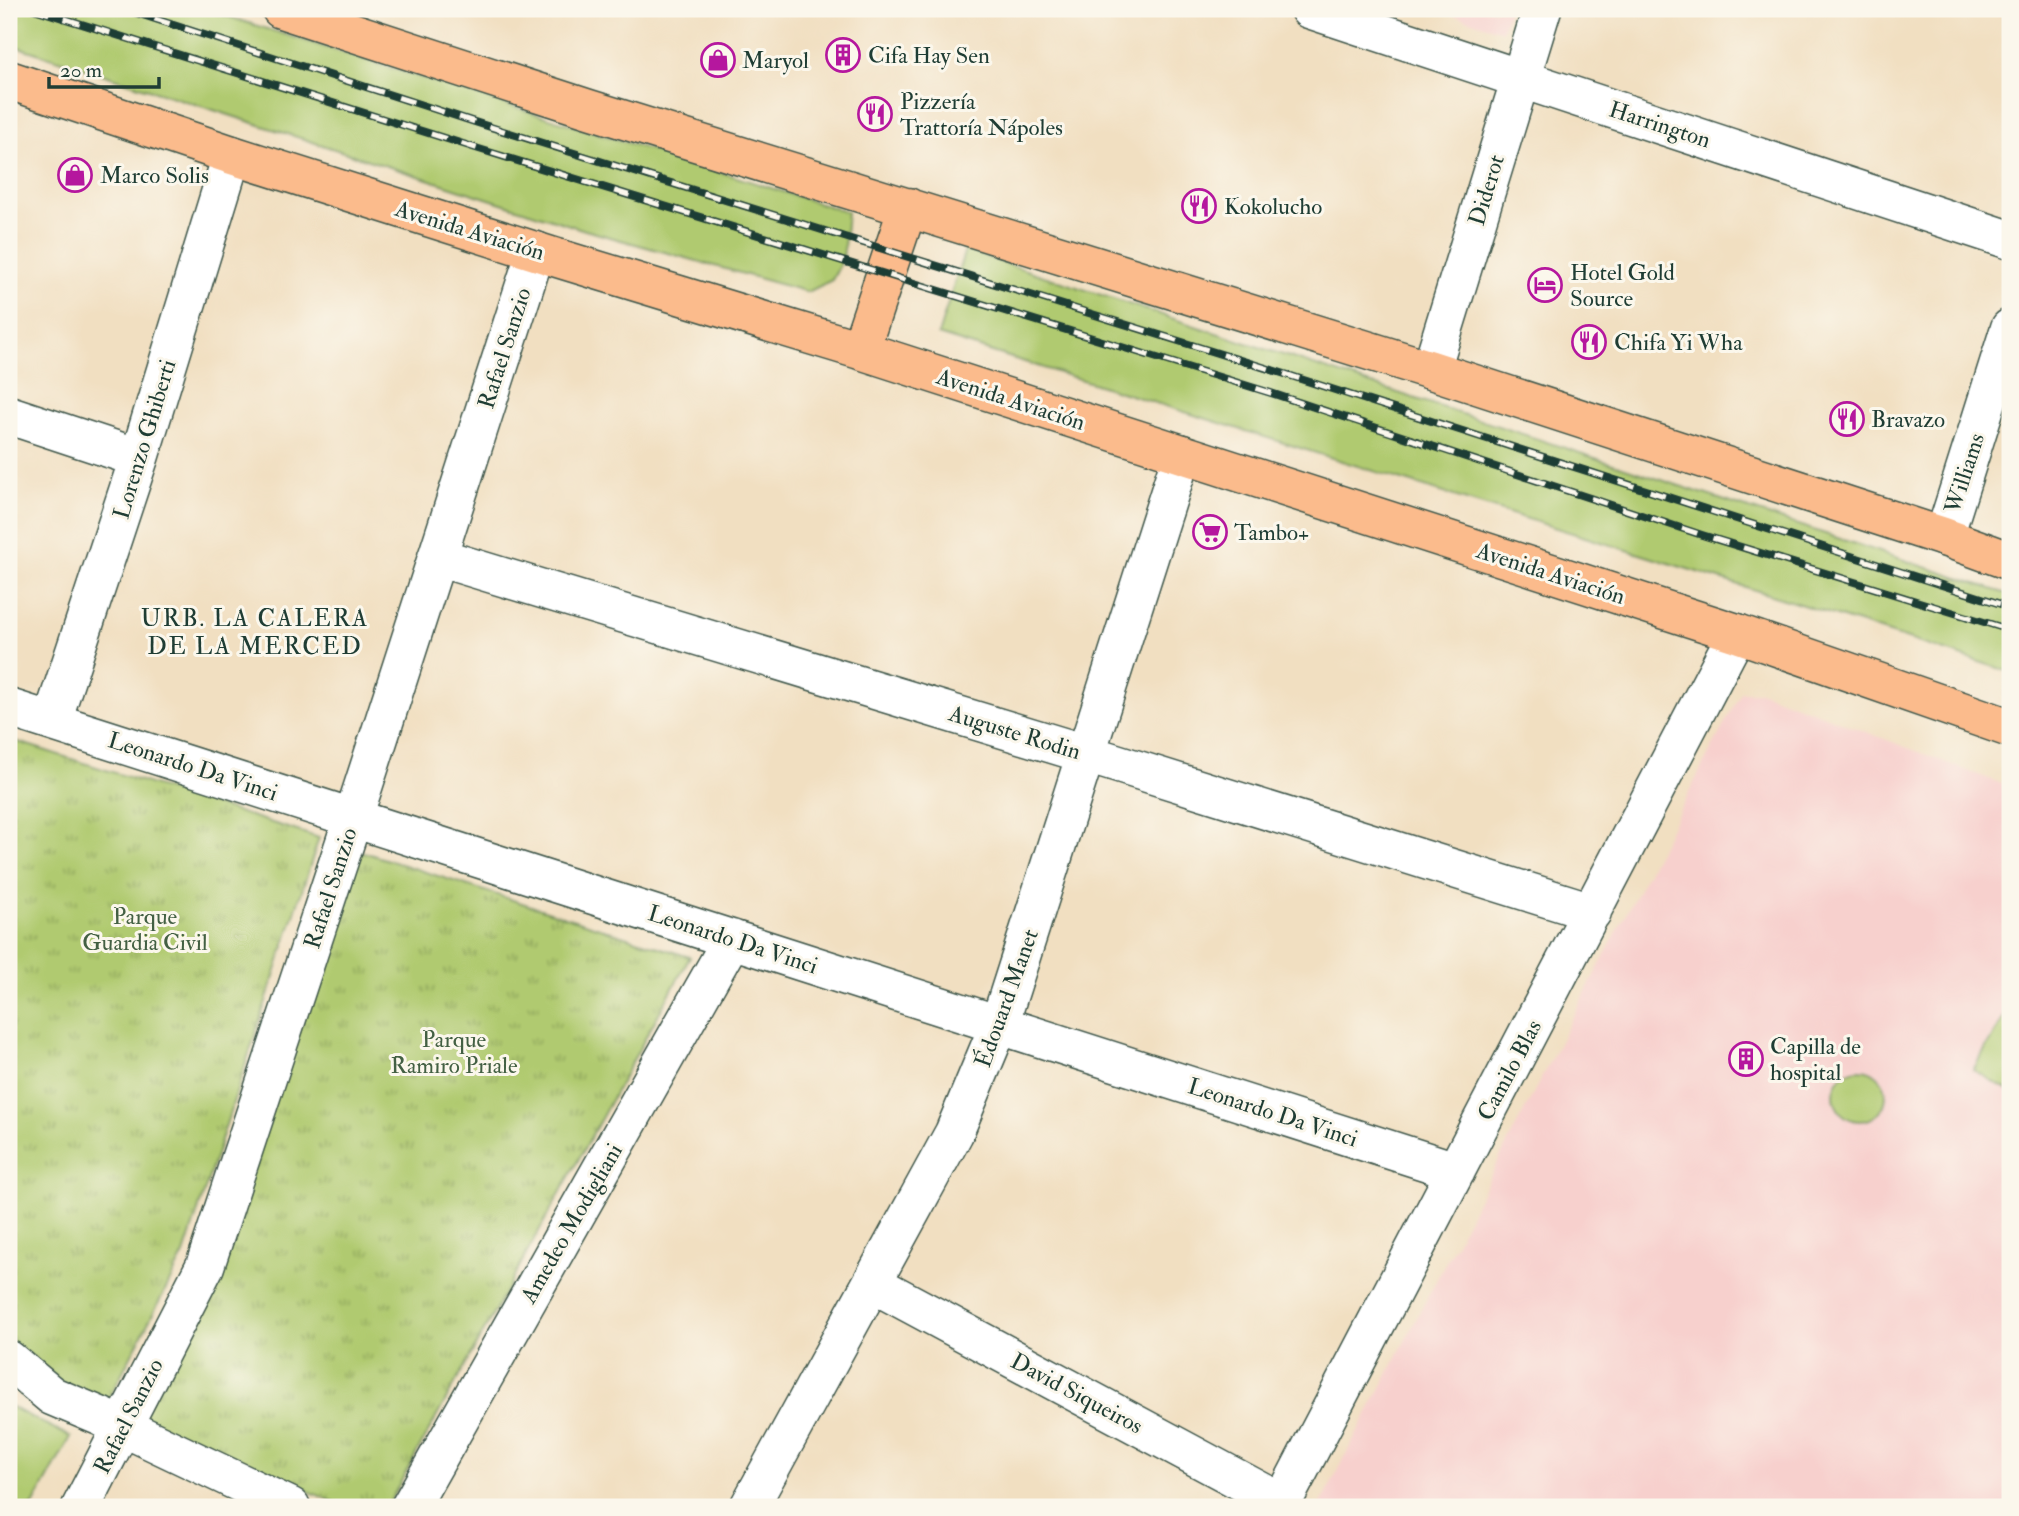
<svg xmlns="http://www.w3.org/2000/svg" width="2019" height="1516" viewBox="0 0 2019 1516" font-family="'IM FELL Double Pica',serif">
	<style>
		.built { fill: #f7d0cd }
		.grass { fill: #b0ca70; stroke: #688452; stroke-width: 2 }
		.park { fill: url(#park-tufts); stroke: #688452; stroke-width: 2 }
		.lines { fill: none; stroke-linecap: round; stroke-linejoin: round }
		.minor-casing { stroke: #3e5549; stroke-width: 41 }
		.primary-casing { stroke: #3e5549; stroke-width: 41 }
		.minor { stroke: #fff; stroke-width: 38 }
		.primary { stroke: #fbbb8c; stroke-width: 38 }
		.rail-casing { stroke: #1f3d34; stroke-width: 8 }
		.rail { stroke: #fbf7ec; stroke-width: 5; stroke-dasharray: 16; stroke-linecap: butt }
		.labels { text-anchor: middle; stroke-width: 6; stroke-linejoin: round; paint-order: stroke }
		.poi-label { font-size: 23px; fill: #1f3d34; stroke: #fbf7ec; text-anchor: start }
		.street-label { font-size: 23px; fill: #1f3d34; stroke: #fbf7ec }
		.park-label { font-size: 23px; fill: #436043; stroke: #fbf7ec }
		.neighbourhood-label { font-size: 24px; letter-spacing: 2px; fill: #1f3d34; stroke: #fbf7ec }
	</style>
	<defs>
		<pattern id="park-tufts" width="24" height="20" patternUnits="userSpaceOnUse" patternTransform="scale(1.75)"><rect width="24" height="20" fill="#b0ca70"/><path d="M3 7l-1-3M5 7V3M7 7l1-3M15 17l-1-3M17 17v-4M19 17l1-3" fill="none" stroke="#8fa55d"/></pattern>
	</defs>
	<rect width="100%" height="100%" fill="#fbf7ec"/>
	<filter id="ink" filterUnits="userSpaceOnUse"><feTurbulence type="fractalNoise" baseFrequency=".0143" numOctaves="2"/><feDisplacementMap in="SourceGraphic" scale="14" xChannelSelector="R" yChannelSelector="G"/><feConvolveMatrix kernelMatrix="1 2 1 2 8 2 1 2 1" color-interpolation-filters="sRGB"/></filter>
	<filter id="wash" filterUnits="userSpaceOnUse"><feTurbulence type="fractalNoise" baseFrequency=".00686" numOctaves="4" result="noise"/><feDisplacementMap in="SourceGraphic" scale="28" xChannelSelector="R" yChannelSelector="G"/><feGaussianBlur stdDeviation="1.57" result="paint"/><feColorMatrix in="noise" values="0 0 0 0 0 0 0 0 0 0 0 0 0 0 0 0 0 1.4 0 .05"/><feComposite in="paint" operator="in"/></filter>
	<g filter="url(#wash)">
		<rect width="100%" height="100%" fill="#f1dfc1"/>
		<path class="built" d="M1436,9H1509L1502,31Z
			M1741,692H1762L2010,787V1507H1319Z"/>
		<path class="grass" d="M9,9H204L847,212L843,259L832,280L808,292L585,230L9,44Z
			M965,250L2010,595V672L1787,600L938,335Z
			M2010,1006V1091L1973,1070Z
			M1834 1095a26 26 0 1 1 52 0a26 26 0 1 1-52 0Z
			M9,1406L71,1437L32,1507H9Z"/>
		<path class="park" d="M9,739L319,838L184,1254L105,1406L40,1372L9,1337Z
			M351,848L690,957L387,1507H346L137,1419Z"/>
	</g>
	<g filter="url(#ink)">
		<g class="lines">
			<g class="minor-casing">
				<path id="minor" d="M1309,9L2010,240
					M1431,370L1542,9
					M9,415L139,458
					M1944,537L2010,328
					M437,557L1109,761L1592,912
					M9,708L1456,1171
					M52,721L139,458L232,155
					M872,1283L1282,1503
					M9,1360L52,1396L102,1417L291,1507
					M81,1507L205,1266L353,818L536,251
					M410,1507L732,939
					M749,1507L954,1133L999,1025L1182,454
					M1280,1507L1737,633"/>
			</g>
			<g class="primary-casing">
				<path id="primary" d="M281,9L589,109L1431,370L1944,537L2010,561
					M9,80L232,155L554,257L860,350L1737,633L2010,728
					M860,350L908,207"/>
			</g>
			<use href="#minor" class="minor"/>
			<use href="#primary" class="primary"/>
			<g class="rail-casing">
				<path id="rail" d="M34,9L479,149L1271,393L1702,535L2010,630
					M124,9L484,125L1285,374L2010,607"/>
			</g>
			<use href="#rail" class="rail"/>
		</g>
	</g>
	<defs>
		<g id="building-ring" transform="scale(1.75)"><circle r="9.5" fill="#fbf7ec" stroke="#b5179e" stroke-width="1.5"/><path d="M-4-6H4V6H1V3H-1V6H-4ZM-2.5-4.3h1.7v1.8h-1.7ZM.8-4.3h1.7v1.8H.8ZM-2.5-1h1.7V.8h-1.7ZM.8-1h1.7V.8H.8Z" fill="#b5179e"/></g>
		<g id="shop-ring" transform="scale(1.75)"><circle r="9.5" fill="#fbf7ec" stroke="#b5179e" stroke-width="1.5"/><path d="M-5-2.5h2.3a2.7 3.5 0 0 1 5.4 0H5L5.5 6h-11ZM-1.5-2.5h3a1.5 2.3 0 0 0-3 0Z" fill="#b5179e"/></g>
		<g id="restaurant-ring" transform="scale(1.75)"><circle r="9.5" fill="#fbf7ec" stroke="#b5179e" stroke-width="1.5"/><path d="M-5-6h1v4h1v-4h1v4h1v-4h1v5L-1.5 .5V6h-2V.5L-5-1ZM5-6V6H3V1.5H1.5Q1.5-4 5-6Z" fill="#b5179e"/></g>
		<g id="hotel-ring" transform="scale(1.75)"><circle r="9.5" fill="#fbf7ec" stroke="#b5179e" stroke-width="1.5"/><path d="M-6-4.5h1.5V1H6V5H4.5V3h-9V5H-6ZM-4 0a1.8 1.8 0 1 1 3.6 0ZM.5 0V-2.5h3Q6-2.5 6 0Z" fill="#b5179e"/></g>
		<g id="supermarket-ring" transform="scale(1.75)"><circle r="9.5" fill="#fbf7ec" stroke="#b5179e" stroke-width="1.5"/><path d="M-6-5.5h2.5l.6 2H6L4.5 2H-2.5L-4.4-4H-6ZM-1.5 3.2a1.3 1.3 0 1 0 .1 0ZM3 3.2a1.3 1.3 0 1 0 .1 0Z" fill="#b5179e"/></g>
	</defs>
	<g fill-rule="evenodd">
		<use href="#building-ring" x="843" y="55"/>
		<use href="#shop-ring" x="718" y="60"/>
		<use href="#restaurant-ring" x="875" y="114"/>
		<use href="#shop-ring" x="75" y="175"/>
		<use href="#restaurant-ring" x="1199" y="206"/>
		<use href="#hotel-ring" x="1545" y="285"/>
		<use href="#restaurant-ring" x="1589" y="342"/>
		<use href="#restaurant-ring" x="1847" y="419"/>
		<use href="#supermarket-ring" x="1210" y="532"/>
		<use href="#building-ring" x="1746" y="1059"/>
	</g>
	<g class="labels">
		<g class="poi-label">
			<text x="868" y="63">Cifa Hay Sen</text>
			<text x="742" y="68">Maryol</text>
			<text x="900" y="109">Pizzería<tspan x="900" dy="26">Trattoría Nápoles</tspan></text>
			<text x="100" y="183">Marco Solis</text>
			<text x="1224" y="214">Kokolucho</text>
			<text x="1570" y="280">Hotel Gold<tspan x="1570" dy="26">Source</tspan></text>
			<text x="1614" y="350">Chifa Yi Wha</text>
			<text x="1871" y="427">Bravazo</text>
			<text x="1234" y="540">Tambo+</text>
			<text x="1770" y="1054">Capilla de<tspan x="1770" dy="26">hospital</tspan></text>
		</g>
		<g class="street-label">
			<text transform="translate(1660 124) rotate(18)" y="8">Harrington</text>
			<text transform="translate(1486 190) rotate(-73)" y="8">Diderot</text>
			<text transform="translate(470 230) rotate(17)" y="8">Avenida Aviación</text>
			<text transform="translate(504 348) rotate(-72)" y="8">Rafael Sanzio</text>
			<text transform="translate(1011 399) rotate(18)" y="8">Avenida Aviación</text>
			<text transform="translate(144 439) rotate(-73)" y="8">Lorenzo Ghiberti</text>
			<text transform="translate(1964 473) rotate(-72)" y="8">Williams</text>
			<text transform="translate(1551 573) rotate(18)" y="8">Avenida Aviación</text>
			<text transform="translate(1015 732) rotate(17)" y="8">Auguste Rodin</text>
			<text transform="translate(193 766) rotate(18)" y="8">Leonardo Da Vinci</text>
			<text transform="translate(330 888) rotate(-72)" y="8">Rafael Sanzio</text>
			<text transform="translate(733 939) rotate(18)" y="8">Leonardo Da Vinci</text>
			<text transform="translate(1006 998) rotate(-70)" y="8">Édouard Manet</text>
			<text transform="translate(1509 1070) rotate(-62)" y="8">Camilo Blas</text>
			<text transform="translate(1273 1112) rotate(18)" y="8">Leonardo Da Vinci</text>
			<text transform="translate(571 1223) rotate(-60)" y="8">Amedeo Modigliani</text>
			<text transform="translate(1077 1393) rotate(28)" y="8">David Siqueiros</text>
			<text transform="translate(128 1416) rotate(-63)" y="8">Rafael Sanzio</text>
		</g>
		<g class="park-label">
			<text x="145" y="924">Parque<tspan x="145" dy="26">Guardia Civil</tspan></text>
			<text x="454" y="1047">Parque<tspan x="454" dy="26">Ramiro Priale</tspan></text>
		</g>
		<g class="neighbourhood-label">
			<text x="255" y="626">URB. LA CALERA<tspan x="255" dy="28">DE LA MERCED</tspan></text>
		</g>
	</g>
	<rect width="2019" height="1516" fill="none" stroke="#fbf7ec" stroke-width="35"/>
	<path d="M49 77v10h110v-10" fill="none" stroke="#1f3d34" stroke-width="3.5"/>
	<text x="60" y="77" font-size="21" fill="#1f3d34" stroke="#fbf7ec" stroke-width="5" paint-order="stroke">20 m</text>
</svg>
